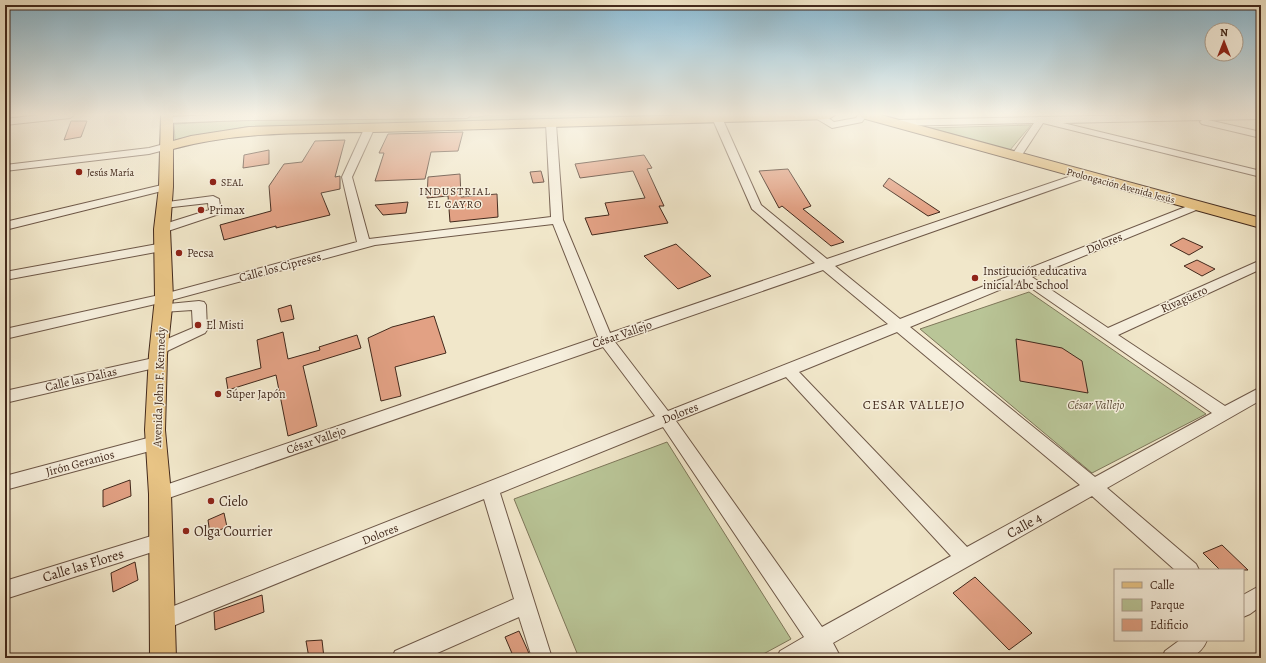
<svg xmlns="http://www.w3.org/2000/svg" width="1266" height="663" viewBox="0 0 1266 663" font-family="Alegreya,serif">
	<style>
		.green { fill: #b9c597; stroke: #7e775a }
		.building { fill: #e2a184; stroke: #42291c }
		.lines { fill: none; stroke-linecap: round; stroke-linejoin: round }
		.minor-casing { stroke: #6e5848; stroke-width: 2 }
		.major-casing { stroke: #42291c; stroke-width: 2 }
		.minor { fill: #f6efdd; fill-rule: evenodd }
		.major { fill: #e8c485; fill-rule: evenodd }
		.poi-dot { fill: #8f2418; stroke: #f6efdd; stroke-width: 1.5 }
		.labels { text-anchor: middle; stroke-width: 3; stroke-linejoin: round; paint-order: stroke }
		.far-poi-label { font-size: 10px; fill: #42291c; stroke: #f6efdd; text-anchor: start }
		.far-street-label { font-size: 10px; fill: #42291c; stroke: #f6efdd }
		.far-neighbourhood-label { font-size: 11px; letter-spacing: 1px; fill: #42291c; stroke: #f6efdd }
		.poi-label { font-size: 12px; fill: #42291c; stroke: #f6efdd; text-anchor: start }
		.street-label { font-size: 12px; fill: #42291c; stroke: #f6efdd }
		.park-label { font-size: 12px; font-style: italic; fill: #60503b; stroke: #f6efdd }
		.neighbourhood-label { font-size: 13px; letter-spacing: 1px; fill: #42291c; stroke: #f6efdd }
		.near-poi-label { font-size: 14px; fill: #42291c; stroke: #f6efdd; text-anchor: start }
		.near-street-label { font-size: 14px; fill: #42291c; stroke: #f6efdd }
	</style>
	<rect width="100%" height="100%" fill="#f1e7ca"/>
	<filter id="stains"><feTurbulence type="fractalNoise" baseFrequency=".005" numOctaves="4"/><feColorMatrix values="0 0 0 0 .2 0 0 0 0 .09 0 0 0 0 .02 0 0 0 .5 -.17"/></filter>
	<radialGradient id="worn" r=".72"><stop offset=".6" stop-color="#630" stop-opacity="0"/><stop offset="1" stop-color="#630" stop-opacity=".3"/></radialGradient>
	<path class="green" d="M488,115H681L689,118L246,127L175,140L174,124L226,121L479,117Z
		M1031,125L1010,150L930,128Z
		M1029,292L1206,414L1092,473L920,329Z
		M667,442L791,639L756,658H579L514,499Z"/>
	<path class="building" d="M71,121H87L81,137L64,140Z
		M463,132L458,151L431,152L425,179L375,181L384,153H379L388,134Z
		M345,140L335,177L340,176V189L321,193L330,215L276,228V226L224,240L220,225L271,211L269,186L284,164L302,162L315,141Z
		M269,150V164L243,168L244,155Z
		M644,155L652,168L647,169L664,206H659L668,223L592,235L585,218L609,215L605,203L645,198L633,171L580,178L575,164Z
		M788,169L811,206L803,209L844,242L831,246L782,206L779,208L759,171Z
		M541,171L544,182L533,183L530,172Z
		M460,174L461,197L497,194L498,217L450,222L448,196L427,198L428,177Z
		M889,178L940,212L928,216L883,186Z
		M408,202L406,213L383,215L375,205Z
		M1183,238L1203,247L1189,255L1170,245Z
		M676,244L711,276L678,289L644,256Z
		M1197,260L1215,269L1202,276L1184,266Z
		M291,305L294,319L281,322L278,309Z
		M434,316L446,353L395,367L401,396L381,401L368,338L392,327Z
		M283,332L288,359L320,350L319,347L357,335L361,348L303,366L317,426L288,436L276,375L228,390L226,378L261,368L257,340Z
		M1016,339L1062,348L1082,361L1088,393L1020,381Z
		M130,480L131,496L103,507V490Z
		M224,513L227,527L210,534L208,520Z
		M1222,545L1248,570H1220L1203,553Z
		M135,562L138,580L113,592L111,573Z
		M975,577L1032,633L1009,650L953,593Z
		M262,595L264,612L215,630L214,612Z
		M519,631L528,651L530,658H514L505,637Z
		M322,640L324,658H309L306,641Z"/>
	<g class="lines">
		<g class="minor-casing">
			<path id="minor" d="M40,115H74L70,118L5,125V119Z
				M214,115H471L467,118L245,120L167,123L162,120L167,117Z
				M816,115H824L834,122L856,118L858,115H867L862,122L832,128L817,119L815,117Z
				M1146,115H1261V119L1208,120L1261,132V138L1202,124L1200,122L1202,120L1063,123L1261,171V177L1043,123L1020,158L1016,159L1011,156L1034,123L895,126L890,123L895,120Z
				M718,117L723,120L761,205L827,259L1080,173H1088L1089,175L1088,177L835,266L900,319L1193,204H1201L1203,206L1201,208L1032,277L1108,328L1261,260V269L1118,335L1225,406L1261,387V400L1107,488L1196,564L1199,570H1175L1092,496L833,643L841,658H819L816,653L807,658H777L780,651L804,637L663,427L500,493L552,658H532L519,617L426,658H392L395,651L514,599L484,499L163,630L156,627L153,620L156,613L655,416L603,347L160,501L154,499L151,494L154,489L598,337L553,224L375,245L164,302L5,339V329L164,294L357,242L342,177L364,129L369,126L374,129L352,177L369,239L551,217L546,124L551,121L556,124L563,220L610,333L815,263L752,209L713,120ZM823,270L888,324L668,411L615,342ZM1021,281L1212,413L1095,477L910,327ZM897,332L1080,485L967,547L799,372ZM786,377L951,556L822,627L676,421Z
				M168,143L173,146L172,148L149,154L5,171V165L149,148Z
				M166,184L171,187L170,189L5,230V222Z
				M213,196L219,199L221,212L219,214L162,233L158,232L156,229L158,226L209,210L208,203L164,208L160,207L158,205L160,203Z
				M163,243L167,244L169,247L167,250L5,280V272Z
				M199,301L204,302L206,305L207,330L205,333L163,353L158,354L153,353L151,349L153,345L193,328L192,310L163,312L158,311L156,308L158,305Z
				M158,357L163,358L165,362L163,366L5,403V391Z
				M155,436L161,438L163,443L161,448L5,490V476Z
				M161,533L168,535L170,541L168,547L5,599V581Z
				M1261,585V606L1250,614L1243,617V595Z
				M1180,640H1207C1199,661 1181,658 1162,658L1165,651Z"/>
		</g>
		<g class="major-casing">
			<path id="major" d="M161,115H173V141L191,136L249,127L697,115H835L829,119C690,123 552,127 413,131C333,134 251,128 173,149V187L170,229L173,298L167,355L165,430L171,494L176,658H150L149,494L145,430L149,355L155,298L154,229L159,187Z
				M860,115H881L1261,218V228L862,118Z"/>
		</g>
		<use href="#minor" class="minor"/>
		<use href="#major" class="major"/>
	</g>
	<linearGradient id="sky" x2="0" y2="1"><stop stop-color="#89b9d2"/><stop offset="0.55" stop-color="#f9f4e7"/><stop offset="1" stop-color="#f9f4e7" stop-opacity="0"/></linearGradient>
	<rect width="1266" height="208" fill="url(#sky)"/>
	<g class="poi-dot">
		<circle cx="79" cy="172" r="4"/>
		<circle cx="213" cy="182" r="4"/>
		<circle cx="201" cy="210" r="4"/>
		<circle cx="179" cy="253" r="4"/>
		<circle cx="975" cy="278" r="4"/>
		<circle cx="198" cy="325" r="4"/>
		<circle cx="218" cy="394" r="4"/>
		<circle cx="211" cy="501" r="4"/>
		<circle cx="186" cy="531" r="4"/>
	</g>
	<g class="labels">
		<g class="far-poi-label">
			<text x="87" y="176">Jesús María</text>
			<text x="221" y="186">SEAL</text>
		</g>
		<g class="far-street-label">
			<text transform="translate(1121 185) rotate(15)" y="4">Prolongación Avenida Jesús</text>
		</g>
		<g class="far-neighbourhood-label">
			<text x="455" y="195">INDUSTRIAL<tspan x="455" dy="13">EL CAYRO</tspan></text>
		</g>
		<g class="poi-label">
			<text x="209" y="214">Primax</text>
			<text x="187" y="257">Pecsa</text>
			<text x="983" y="275">Institución educativa<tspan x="983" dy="14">inicial Abc School</tspan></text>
			<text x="206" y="329">El Misti</text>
			<text x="226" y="398">Súper Japón</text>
		</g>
		<g class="street-label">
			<text transform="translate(1104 243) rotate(-22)" y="4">Dolores</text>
			<text transform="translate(280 267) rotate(-15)" y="4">Calle los Cipreses</text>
			<text transform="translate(1184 299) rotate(-24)" y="4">Rivagüero</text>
			<text transform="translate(622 334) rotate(-19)" y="4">César Vallejo</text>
			<text transform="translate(81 379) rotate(-13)" y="4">Calle las Dalias</text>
			<text transform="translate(159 387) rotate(-88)" y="4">Avenida John F. Kennedy</text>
			<text transform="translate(680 413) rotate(-22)" y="4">Dolores</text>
			<text transform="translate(316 440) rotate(-19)" y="4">César Vallejo</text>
			<text transform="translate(80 463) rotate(-15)" y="4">Jirón Geranios</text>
			<text transform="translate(380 534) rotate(-22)" y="4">Dolores</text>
		</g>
		<g class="park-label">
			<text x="1096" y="409">César Vallejo</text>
		</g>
		<g class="neighbourhood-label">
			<text x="914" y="409">CESAR VALLEJO</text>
		</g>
		<g class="near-poi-label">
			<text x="219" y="506">Cielo</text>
			<text x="194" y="536">Olga Courrier</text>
		</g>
		<g class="near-street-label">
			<text transform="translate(1024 525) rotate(-29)" y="5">Calle 4</text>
			<text transform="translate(83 565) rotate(-17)" y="5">Calle las Flores</text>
		</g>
	</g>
	<rect width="1266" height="663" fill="none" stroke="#f1e7ca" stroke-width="20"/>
	<rect x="6" y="6" width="1254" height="651" fill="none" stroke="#42291c" stroke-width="2"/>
	<rect x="10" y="10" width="1246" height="643" fill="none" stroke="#42291c"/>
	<rect x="1114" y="569" width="130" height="72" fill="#f6efdd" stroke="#aea090"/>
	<rect x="1122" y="582" width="20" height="6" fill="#e8c485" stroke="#aea090"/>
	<text x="1150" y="589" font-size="12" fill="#42291c">Calle</text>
	<rect x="1122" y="599" width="20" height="12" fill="#b9c597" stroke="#aea090"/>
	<text x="1150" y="609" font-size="12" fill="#42291c">Parque</text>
	<rect x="1122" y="619" width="20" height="12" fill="#e2a184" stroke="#aea090"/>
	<text x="1150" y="629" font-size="12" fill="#42291c">Edificio</text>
	<g transform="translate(1224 42)"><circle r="19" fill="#f6efdd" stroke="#aea090"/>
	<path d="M0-3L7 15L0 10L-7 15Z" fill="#8f2418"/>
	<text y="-6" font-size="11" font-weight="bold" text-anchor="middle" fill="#42291c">N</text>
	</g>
	<rect width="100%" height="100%" filter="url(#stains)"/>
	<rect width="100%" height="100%" fill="url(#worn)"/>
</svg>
